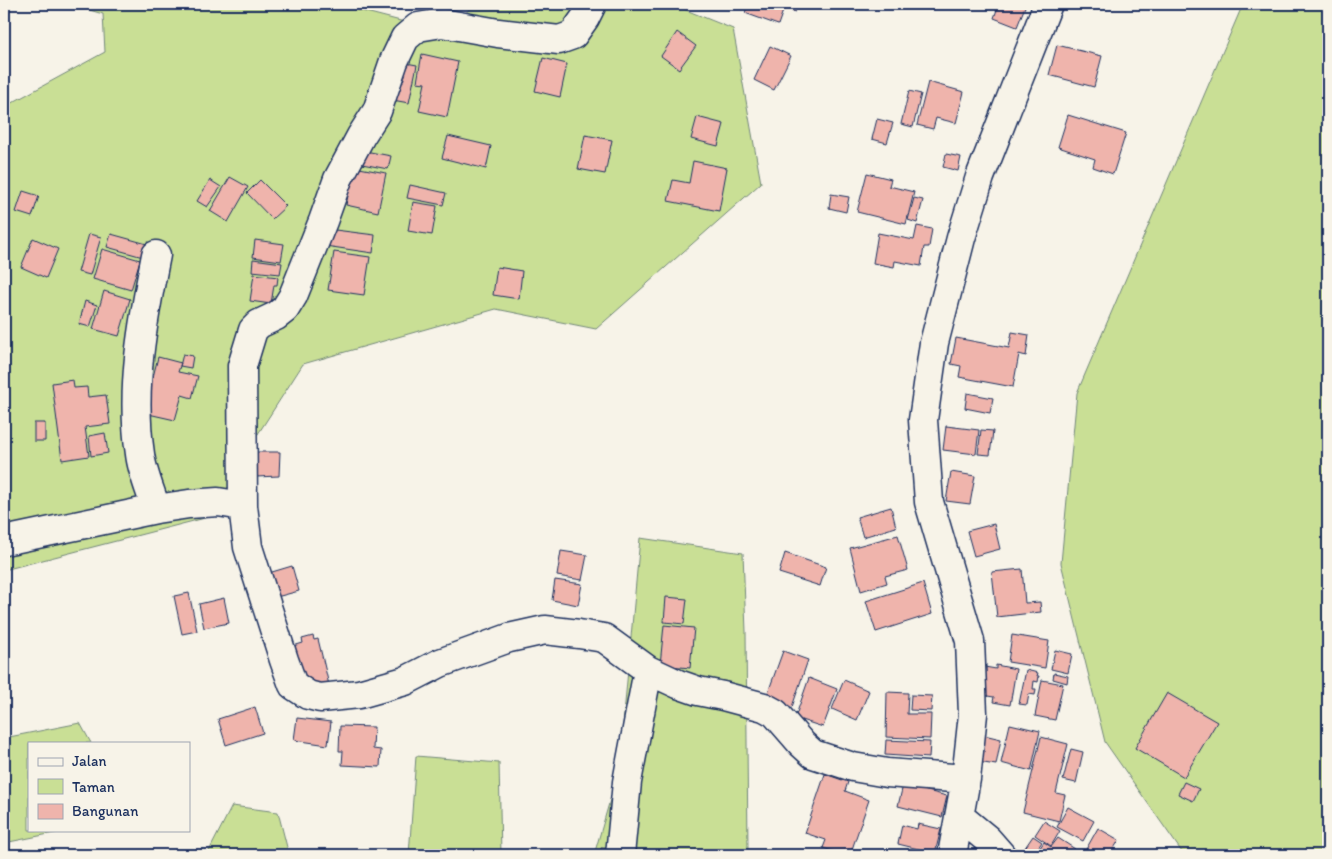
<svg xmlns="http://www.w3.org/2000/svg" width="1332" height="859" viewBox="0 0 1332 859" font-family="Itim,sans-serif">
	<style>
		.green { fill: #c9df95; stroke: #72877a }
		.building { fill: #efb4ac; stroke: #1b2f5e }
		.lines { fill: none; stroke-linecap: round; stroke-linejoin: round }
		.minor-casing { stroke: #1b2f5e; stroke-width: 31 }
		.minor { stroke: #f7f3e8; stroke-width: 28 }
	</style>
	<rect width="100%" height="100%" fill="#f7f3e8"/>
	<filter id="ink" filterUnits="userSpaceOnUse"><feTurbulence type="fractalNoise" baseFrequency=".02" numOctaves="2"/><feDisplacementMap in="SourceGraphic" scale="10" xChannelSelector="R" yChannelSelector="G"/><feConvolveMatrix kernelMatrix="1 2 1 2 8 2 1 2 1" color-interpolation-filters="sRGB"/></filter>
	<g filter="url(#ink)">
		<path class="green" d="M69,4H335L447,33L474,4H671L733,29L761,183L596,329L496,309L303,364L256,437L236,510L4,570V107L105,52L103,14Z
			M1243,4H1328V855H1184L1105,742L1061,563L1077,393Z
			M640,538L743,553L746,632L748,851L769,855H594L619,769Z
			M80,723L91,743H29V830H69L4,843V738Z
			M416,756L499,763L501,855H409Z
			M232,806L278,812L289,855H207Z"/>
		<path class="building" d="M443,4H458L457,8Z
			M748,4H798L795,12L784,8L778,25L745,13Z
			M999,4H1026L1017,27L994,18Z
			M677,32L696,46L679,69L661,56Z
			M1057,45L1102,56L1094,87L1049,75Z
			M770,46L791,56L774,90L754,80Z
			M422,54L458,62L447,117L419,111L425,83L417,82Z
			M543,58L567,64L560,97L535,91Z
			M395,61L417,65L409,103L387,99Z
			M928,82L964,92L956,123L936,118L933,129L917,125Z
			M909,91L921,94L913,127L901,124Z
			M1068,115L1126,133L1113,174L1093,167L1095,159L1058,147Z
			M697,117L724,124L718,146L691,139Z
			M877,119L893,123L887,143L872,139Z
			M585,135L612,140L605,174L578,169Z
			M448,136L491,146L486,169L442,158Z
			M365,151L391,156L388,169L362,164Z
			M946,154L961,157L958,171L943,167Z
			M693,161L727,168L719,211L668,201L673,180L689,183Z
			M354,167L386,173L378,212L346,205Z
			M867,173L891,179L889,186L914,192L906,224L857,212Z
			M230,177L248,187L228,222L210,211Z
			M210,180L221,187L207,207L197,201Z
			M260,180L286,206L272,219L247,193Z
			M410,185L446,193L443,205L407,198Z
			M23,191L39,196L32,217L16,212Z
			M831,194L849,197L846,212L829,208Z
			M914,198L923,200L917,223L908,220Z
			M413,202L437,206L432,235L408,231Z
			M917,226L932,229L929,247H924L921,266L895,261L894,267L873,263L878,233L914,240Z
			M327,229L375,235L373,253L325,246Z
			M89,234L101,237L90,275L78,272Z
			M111,234L147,244L143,257L107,247Z
			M33,238L58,249L46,278L21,267Z
			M255,240L284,244L281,261L253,257Z
			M102,249L140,260L131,290L93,279Z
			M334,252L370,257L364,295L328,290Z
			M253,259L282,263L280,274L252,271Z
			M497,267L522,271L519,299L493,295Z
			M254,274L278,277L277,285H274L271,304L250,301Z
			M104,291L130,299L119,336L93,329Z
			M85,301L97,305L90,327L79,324Z
			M1012,332L1029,335L1026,356L1019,354L1013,387L959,377L961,366L951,364L956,338L1009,348Z
			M183,354L193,356L191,368L180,366Z
			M158,357L181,363L178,372L198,376L192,398L182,395L175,420L144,413Z
			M73,380L74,388L87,387L88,397L106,395L110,424L85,427L89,456L62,460L52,383Z
			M967,393L993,398L990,413L965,408Z
			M34,423H45V441H34Z
			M946,426L979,430L976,454L943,450Z
			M981,430L993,431L990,455L978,454Z
			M105,433L108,453L91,456L89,436Z
			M256,452H280L279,476L256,477Z
			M951,472L975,476L970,504L946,501Z
			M891,507L896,527L863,537L857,517Z
			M994,524L1000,549L974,556L967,531Z
			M898,535L908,570L885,576L887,583L861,591L850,548Z
			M561,551L587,555L582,580L557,576Z
			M785,553L826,567L820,586L779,573Z
			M292,566L299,591L269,599L262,575Z
			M1022,569L1025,603L1040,602L1041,612L997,617L992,572Z
			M555,580L582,584L578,605L552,600Z
			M923,583L932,614L876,632L866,601Z
			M189,593L197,631L182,634L174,596Z
			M666,597L687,599L684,624L664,622Z
			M224,598L229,623L204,628L199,604Z
			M664,625L694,628L690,668L660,665Z
			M1012,635L1049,641L1045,668L1008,662Z
			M313,636L314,640L318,639L329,685L304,691L293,646L303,643L302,639Z
			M1055,650L1072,654L1068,673L1051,669Z
			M783,651L808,660L792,707L766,698Z
			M996,665L1016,669L1010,705L993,702L994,697L974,694L979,666L996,669Z
			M1026,670L1038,673L1037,676H1039L1038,682L1034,681L1033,689H1036L1035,695L1029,694L1027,705L1019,704Z
			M1054,673L1068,676L1067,683L1053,679Z
			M809,678L837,689L823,727L795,718Z
			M844,680L869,691L857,720L832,709Z
			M1042,680L1063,684L1055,720L1035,716Z
			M887,692L908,693L907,714H931L930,739L886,737Z
			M1167,693L1217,722L1184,777L1135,748Z
			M911,695L932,696L931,711L910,710Z
			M255,707L263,733L226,745L218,719Z
			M297,718L331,722L328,745L294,740Z
			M1010,724L1040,731L1031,771L1001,763Z
			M340,726L374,727L373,749L381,750L380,767L342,765L343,751H339Z
			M984,735L1001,739L996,765L978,762Z
			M1041,737L1068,744L1056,793L1065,795L1059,821L1023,812Z
			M886,740L930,742L929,758L885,755Z
			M1071,749L1083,752L1076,783L1063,780Z
			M825,774L848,782L845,791L869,800L850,855H845L823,848L826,840L805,833Z
			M1184,782L1199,789L1193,801L1178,794Z
			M903,785L947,796L942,817L898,806Z
			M1068,807L1094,821L1083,841L1057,827Z
			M1044,821L1060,831L1051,846L1035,835Z
			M918,824L941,829L935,853L898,844L902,825L917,829Z
			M1098,828L1119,840L1110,855H1087L1084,853Z
			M1033,836L1042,842L1033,855H1020Z
			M1058,838L1075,849L1071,855H1035L1044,842L1051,847Z
			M601,848L614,849L613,855H601Z"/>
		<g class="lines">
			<g class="minor-casing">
				<path id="minor" d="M592,4L585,18L573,35L559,40L498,33L442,23L418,27L405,38L394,61L377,111L361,136L338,179L323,221L293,296L285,309L276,316L259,324L253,330L242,366L243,506L248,547L284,660L293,685L308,695L320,698L359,694L405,681L440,663L509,638L545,630L579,634L604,638L648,670L678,684L698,691L723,696L764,707L775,713L802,744L813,754L853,767L887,773L966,779
					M156,509C151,492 142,472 140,454C130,388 143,320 156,255
					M4,541L156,509L189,504L218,502L243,506
					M959,816L987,839L1001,855
					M620,855L627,782L648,670
					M952,855L966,779L973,714L970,641L929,502L923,420L934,343L961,238L980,177L1048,4"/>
			</g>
			<use href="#minor" class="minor"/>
		</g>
	</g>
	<rect width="1332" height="859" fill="none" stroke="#f7f3e8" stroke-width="20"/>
	<rect x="10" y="10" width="1312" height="839" fill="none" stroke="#1b2f5e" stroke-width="2" filter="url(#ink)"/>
	<rect x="28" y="742" width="162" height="90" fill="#f7f3e8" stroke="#9fa5b1"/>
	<rect x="38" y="758" width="25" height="8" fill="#f7f3e8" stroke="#9fa5b1"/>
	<text x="72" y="766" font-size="15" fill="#1b2f5e">Jalan</text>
	<rect x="38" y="779" width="25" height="15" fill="#c9df95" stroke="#9fa5b1"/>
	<text x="72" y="792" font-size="15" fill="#1b2f5e">Taman</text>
	<rect x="38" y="804" width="25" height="15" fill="#efb4ac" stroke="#9fa5b1"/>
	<text x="72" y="816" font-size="15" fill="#1b2f5e">Bangunan</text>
</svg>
